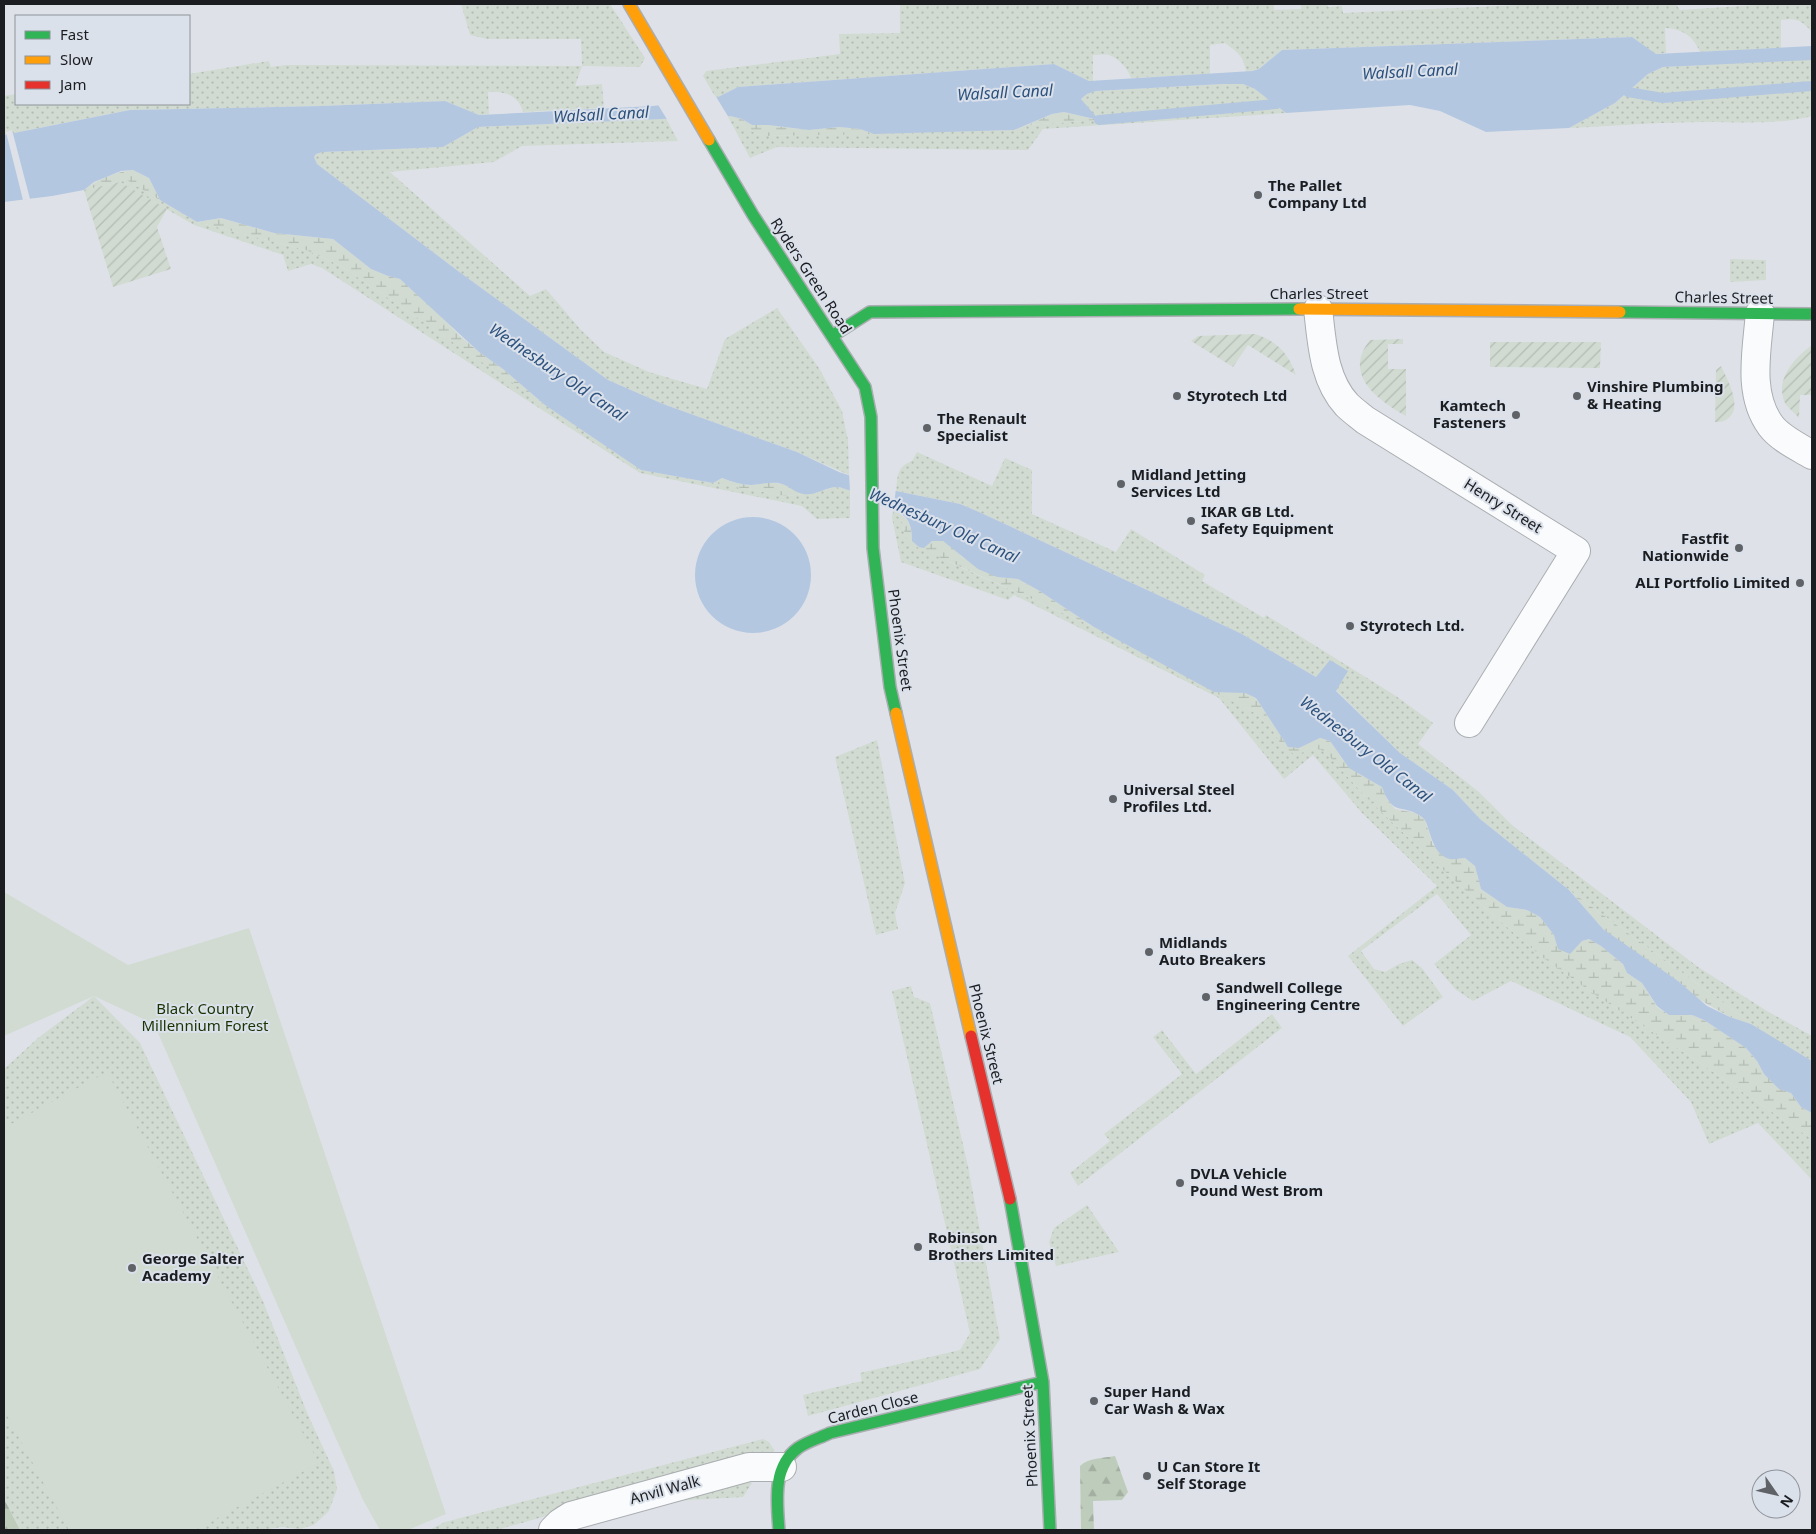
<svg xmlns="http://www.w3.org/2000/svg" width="1816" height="1534" viewBox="0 0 1816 1534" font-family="'Noto Sans',sans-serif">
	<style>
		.grass { fill: url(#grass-dots) }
		.forest { fill: url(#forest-firs) }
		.wetland { fill: url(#wetland-marsh) }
		.park { fill: #d1dbd1 }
		.garden { fill: url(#garden-furrows) }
		.water { fill: #b4c7e1 }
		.pier { fill: #dee2e8 }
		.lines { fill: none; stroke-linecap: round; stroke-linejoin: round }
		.stream { stroke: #b4c7e1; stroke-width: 10 }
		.street-casing { stroke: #aaadb1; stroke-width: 30 }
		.fast-casing { stroke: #aaadb1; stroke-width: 14 }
		.slow-casing { stroke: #aaadb1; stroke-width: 14 }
		.jam-casing { stroke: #aaadb1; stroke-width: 14 }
		.street { stroke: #fafbfc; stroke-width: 28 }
		.fast { stroke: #30b455; stroke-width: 11 }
		.slow { stroke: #ff9f0a; stroke-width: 11 }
		.jam { stroke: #e5322d; stroke-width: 11 }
		.poi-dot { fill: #5f6266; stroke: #dbe1eb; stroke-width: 2 }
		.labels { text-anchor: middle; stroke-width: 4; stroke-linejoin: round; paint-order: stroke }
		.poi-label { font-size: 15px; font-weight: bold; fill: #1b1d20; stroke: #dbe1eb; text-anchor: start }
		.street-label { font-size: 15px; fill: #1b1d20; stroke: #dbe1eb }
		.park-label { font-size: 15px; fill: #193400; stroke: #dbe1eb }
		.water-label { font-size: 16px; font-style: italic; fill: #2c517d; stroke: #dbe1eb }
	</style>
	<defs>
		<pattern id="grass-dots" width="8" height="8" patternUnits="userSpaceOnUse" patternTransform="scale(1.25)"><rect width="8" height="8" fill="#d1dbd1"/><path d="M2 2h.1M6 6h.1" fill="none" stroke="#b3bcb3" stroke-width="1.8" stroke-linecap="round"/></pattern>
		<pattern id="forest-firs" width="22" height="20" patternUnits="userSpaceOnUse" patternTransform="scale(1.25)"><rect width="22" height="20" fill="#beccbb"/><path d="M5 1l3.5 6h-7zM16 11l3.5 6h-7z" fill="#a3afa0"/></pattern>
		<pattern id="wetland-marsh" width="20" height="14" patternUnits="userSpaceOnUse" patternTransform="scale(1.25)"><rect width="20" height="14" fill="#d1dbd1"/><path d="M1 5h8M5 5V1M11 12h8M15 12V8" fill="none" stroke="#b3bcb3"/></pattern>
		<pattern id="garden-furrows" width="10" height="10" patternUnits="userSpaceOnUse" patternTransform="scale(1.25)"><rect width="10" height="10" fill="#d1dbd1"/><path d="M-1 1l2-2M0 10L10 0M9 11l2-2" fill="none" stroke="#b3bcb3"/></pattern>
	</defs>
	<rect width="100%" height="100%" fill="#dee2e8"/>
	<path class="grass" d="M461,4H610L645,58L640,67L582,66L575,86L602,84L604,108L523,112C519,96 504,90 488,92L489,114L479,115L445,101L322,106L130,110L4,135V96L16,94V104H189V74L269,61L271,67L286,65L582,66L581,39H487L470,35Z
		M900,4H1274V10L1301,9V4H1327L1328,7L1342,6L1343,13L1543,4H1676L1680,10L1772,4H1812V32C1801,20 1797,18 1781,20V48L1700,52C1694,37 1682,28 1665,28L1666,53L1655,54L1632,37L1282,50L1259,69L1246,72C1244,56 1237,52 1225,43L1210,45V74L1131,78C1128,69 1120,59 1109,55C1105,54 1098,55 1093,55V81H1089L1054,64L738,87L716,98L703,76L706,71L840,54L839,34L900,33Z
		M1782,60H1812V116C1780,125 1739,122 1706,122C1660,122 1614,126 1569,128L1615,103L1648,74L1663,67Z
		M1223,84H1243L1256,89L1286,113L1043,129L1028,150L777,147L750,158L727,115L730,116L749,130L762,136L1014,130L1027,125L1098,120L1081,99L1087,94L1096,91Z
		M666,118L678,141L522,146L494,162L390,172L530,296L546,289L581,330L604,352L649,372L707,389L725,339L777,308L819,368L842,411L848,440L849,475L797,452L663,404L608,380L458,271L317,164L314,157L316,154L323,152L443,147L478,127Z
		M125,179L197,222L306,250L341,266L641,470L786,496L814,493L835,487L850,489V518L817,519L802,506L640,473L322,268L311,264L288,271L283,255L194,225L120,182Z
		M1730,259L1766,260V280L1730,282Z
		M917,452L992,486L1005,458L1032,470V514L1116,552L1131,529L1205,575L1202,581L1264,618L1266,615L1396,696L1433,723L1418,744L1479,792L1512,825L1698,967L1767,1011L1812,1036V1061L1769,1036L1569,890L1480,819L1453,790L1400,753L1336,690L1345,676L1316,677L1240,633L979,512L960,504L896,491C898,476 896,467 912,461Z
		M893,510L902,521L905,535L951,563L1094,627L1255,713L1272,728L1280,743L1307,750L1313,748L1321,750L1329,756L1364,795L1395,825L1478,902L1542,957L1594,994L1691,1057L1812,1139V1180L1758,1123L1709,1144L1691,1102L1630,1037L1511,981L1473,1001L1455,989L1434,964L1471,935L1437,894L1361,951L1374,969L1385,972L1399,964L1412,960L1422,968L1443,997L1403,1026L1348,956L1437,886L1362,813L1313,755L1284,779L1219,698L1014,595L1008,600L901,562L892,518Z
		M877,740L905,883L895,913L898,929L876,935L835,757Z
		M911,986L914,997L930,1003L968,1166L1000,1339L980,1369L808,1416L803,1395L862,1381L860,1373L960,1350L970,1333L892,991Z
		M94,996L140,1043L263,1301L308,1415L334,1471L337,1489L329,1511L314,1525L300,1529L282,1527L261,1530H20L4,1499V1069L38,1038Z
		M1272,1014L1282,1028L1078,1186L1070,1173L1110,1141L1104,1134L1182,1074L1153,1037L1162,1030L1196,1074Z
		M1087,1205L1119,1252L1056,1266L1049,1242L1054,1228Z
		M763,1439L769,1442L775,1451L497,1530H429L445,1522Z
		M743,1480L752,1483L743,1497L656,1502Z"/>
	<path class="forest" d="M1115,1456L1128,1492L1122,1500L1093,1501L1094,1530H1081L1080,1466C1088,1458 1104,1458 1115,1456Z
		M4,1499L20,1530H4Z"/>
	<path class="wetland" d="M1064,112L1099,120L1027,125L1052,114Z
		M730,116L742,119L752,125H768L809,130L839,127L860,129L874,134L762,136L749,130Z
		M133,170L149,178L160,200L125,179L120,182L84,190C98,179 115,172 133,170Z
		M221,218L274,233L333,239L371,269L388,276L400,279L436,311L460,336L479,352L503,369L545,405L341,266L306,250L197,222Z
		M722,478C732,482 742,485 753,485C761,484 768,482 776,483C787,483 795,491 805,494L786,496L713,483Z
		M893,510C908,518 912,523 912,541L924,548L932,541H943L954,548L962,557L997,577L1018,579L1038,590L1094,627L910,544L905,535L902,521Z
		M1235,691L1245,693L1256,698L1288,747L1299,748L1320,738L1330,741L1343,760L1360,775L1372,780L1382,787L1387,799L1395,809L1416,813L1425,820L1433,845L1451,859L1465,858L1475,866L1481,889L1507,907L1527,910L1540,917L1554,935L1582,941L1589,939L1601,946L1623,964L1627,973L1642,983L1657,1007L1669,1015H1692L1704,1020L1746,1048L1757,1061L1764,1074L1779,1088L1791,1093L1801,1107L1812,1113V1139L1691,1057L1594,994L1542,957L1478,902L1395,825L1364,795L1329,756L1321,750L1313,748L1297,755L1288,751L1280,743L1272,728L1255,713L1214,692Z
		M1569,890L1769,1036L1751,1024L1730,1017L1695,997L1678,981L1623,944L1603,929Z"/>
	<path class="park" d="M4,892L128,965L249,928L446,1514L408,1530H380L363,1500L154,1024L94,996L4,1036Z
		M107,1072L319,1463L195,1530H69L4,1410V1128Z"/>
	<path class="garden" d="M120,182L167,209L157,227L171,269L113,287L84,190Z
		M1255,334C1277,341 1289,354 1296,375L1248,345L1233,367L1191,341L1198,336Z
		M1403,339V344H1388V369H1406V416C1378,400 1342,375 1370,340Z
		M1490,342H1601L1600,368L1490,367Z
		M1812,345V395H1800L1799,418C1795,413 1788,408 1785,403C1774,380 1795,357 1812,345Z
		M1721,366C1727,379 1745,409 1726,420C1723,422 1718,422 1715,422L1716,370Z"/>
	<path class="water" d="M1632,37L1656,54L1812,46V60L1663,67L1648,74L1615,103L1569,128L1486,132L1440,111L1410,105L1286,113L1255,89L1243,84H1223L1096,91L1087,94L1081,99L1099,120L1064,112L1052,114L1014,130L874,134L860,129L839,127L809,130L768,125H752L742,119L730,116L478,127L443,147L323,152L316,154L314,157L317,164L458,271L608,380L663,404L797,452L839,472L896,491L960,504L979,512L1240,633L1316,677L1330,660L1348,671L1336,691L1400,753L1453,790L1480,819L1569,890L1603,929L1678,981L1707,1006L1730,1017L1751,1024L1812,1061V1113L1801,1107L1791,1093L1779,1089L1764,1074L1757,1061L1746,1048L1704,1020L1692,1015H1669L1657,1006L1642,983L1627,973L1623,964L1601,946L1589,939L1582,941L1570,954L1558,949L1554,935L1540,917L1527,910L1507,907L1481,889L1475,866L1465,858C1460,858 1454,860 1450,859C1436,856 1432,840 1428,828C1427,824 1426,821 1423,818C1404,802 1393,819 1382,787L1349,768L1330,741L1320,738L1299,748L1288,747L1256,698L1245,693L1214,692L1094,627L1038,590L1018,579L997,577L978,569L943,541H932L924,548L919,547L912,541C912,532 911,522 904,516C894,508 849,488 837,487C826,487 815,496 803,494C794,492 788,485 779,483C770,482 761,484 752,485C742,485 732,482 722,478L713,483L641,470L545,405L503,369L479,352L400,279L388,276L371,269L333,239L274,233L221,218L197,222L160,200L149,178L133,170L121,171L94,182L84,190L52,196L4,202V135L130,110L322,106L445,101L479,115L653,106L716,98L738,87L1054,64L1089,81L1252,71L1259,69L1282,50Z
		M695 575a58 58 0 1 1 116 0a58 58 0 1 1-116 0Z"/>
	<path class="pier" d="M715,95L729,118L668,121L657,103Z
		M12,130L30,199L23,200L6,132Z
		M849,473L896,488L893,513L850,492Z"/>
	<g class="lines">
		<path class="stream" d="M1628,92L1663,98L1812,86
			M1099,120L1276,104"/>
		<g class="street-casing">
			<path id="street" d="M1318,309C1322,342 1323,379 1347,405C1352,410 1359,415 1365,420L1576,551L1469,723
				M1760,313C1757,350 1747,394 1771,426C1781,439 1799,447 1812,455
				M553,1530L560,1523L571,1516L749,1467H782"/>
		</g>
		<g class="fast-casing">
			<path id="fast" d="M709,140L753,215L865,387L871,417L873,548L890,687L896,713
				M1620,312L1812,314
				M832,336L870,312L1299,309
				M1010,1199L1043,1382L1050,1530
				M779,1530C777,1502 772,1467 798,1448C808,1441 820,1438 830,1433L1043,1382"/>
		</g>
		<g class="slow-casing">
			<path id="slow" d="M629,4L709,140
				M1299,309L1620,312
				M896,713L971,1036"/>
		</g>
		<g class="jam-casing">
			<path id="jam" d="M971,1036L1010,1199"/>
		</g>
		<use href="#street" class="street"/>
		<use href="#fast" class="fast"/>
		<use href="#slow" class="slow"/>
		<use href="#jam" class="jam"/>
	</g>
	<g class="poi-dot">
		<circle cx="1258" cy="195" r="5"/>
		<circle cx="1177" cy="396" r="5"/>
		<circle cx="1577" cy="396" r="5"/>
		<circle cx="1516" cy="415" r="5"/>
		<circle cx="927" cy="428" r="5"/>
		<circle cx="1121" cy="484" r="5"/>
		<circle cx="1191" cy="521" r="5"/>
		<circle cx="1739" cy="548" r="5"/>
		<circle cx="1800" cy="583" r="5"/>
		<circle cx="1350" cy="626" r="5"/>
		<circle cx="1113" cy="799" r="5"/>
		<circle cx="1149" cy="952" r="5"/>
		<circle cx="1206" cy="997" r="5"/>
		<circle cx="1180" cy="1183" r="5"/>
		<circle cx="918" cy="1247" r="5"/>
		<circle cx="132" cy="1268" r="5"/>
		<circle cx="1094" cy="1401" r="5"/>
		<circle cx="1147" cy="1476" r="5"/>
	</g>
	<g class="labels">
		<g class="poi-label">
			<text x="1268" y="191">The Pallet<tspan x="1268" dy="17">Company Ltd</tspan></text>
			<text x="1587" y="392">Vinshire Plumbing<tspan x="1587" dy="17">&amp; Heating</tspan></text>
			<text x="1187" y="401">Styrotech Ltd</text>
			<text x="1506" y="411" text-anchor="end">Kamtech<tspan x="1506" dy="17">Fasteners</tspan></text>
			<text x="937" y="424">The Renault<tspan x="937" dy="17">Specialist</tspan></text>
			<text x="1131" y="480">Midland Jetting<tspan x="1131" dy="17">Services Ltd</tspan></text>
			<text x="1201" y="517">IKAR GB Ltd.<tspan x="1201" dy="17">Safety Equipment</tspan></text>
			<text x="1729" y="544" text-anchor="end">Fastfit<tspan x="1729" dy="17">Nationwide</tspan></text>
			<text x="1790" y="588" text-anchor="end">ALI Portfolio Limited</text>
			<text x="1360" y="631">Styrotech Ltd.</text>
			<text x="1123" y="795">Universal Steel<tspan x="1123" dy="17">Profiles Ltd.</tspan></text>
			<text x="1159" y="948">Midlands<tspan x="1159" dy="17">Auto Breakers</tspan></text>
			<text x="1216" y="993">Sandwell College<tspan x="1216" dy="17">Engineering Centre</tspan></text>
			<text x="1190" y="1179">DVLA Vehicle<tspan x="1190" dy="17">Pound West Brom</tspan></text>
			<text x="928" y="1243">Robinson<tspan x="928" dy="17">Brothers Limited</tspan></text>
			<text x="142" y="1264">George Salter<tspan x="142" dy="17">Academy</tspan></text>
			<text x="1104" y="1397">Super Hand<tspan x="1104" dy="17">Car Wash &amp; Wax</tspan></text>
			<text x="1157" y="1472">U Can Store It<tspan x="1157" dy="17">Self Storage</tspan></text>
		</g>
		<g class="street-label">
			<text transform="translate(811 276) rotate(57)" y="5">Ryders Green Road</text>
			<text x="1319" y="299">Charles Street</text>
			<text transform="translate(1724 298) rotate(1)" y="5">Charles Street</text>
			<text transform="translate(1503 506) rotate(32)" y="5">Henry Street</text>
			<text transform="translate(900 640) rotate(82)" y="5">Phoenix Street</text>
			<text transform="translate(986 1034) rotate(76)" y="5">Phoenix Street</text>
			<text transform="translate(873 1408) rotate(-14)" y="5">Carden Close</text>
			<text transform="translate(1030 1436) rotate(-93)" y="5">Phoenix Street</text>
			<text transform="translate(665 1490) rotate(-15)" y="5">Anvil Walk</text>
		</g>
		<g class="park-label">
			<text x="205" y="1014">Black Country<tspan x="205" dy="17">Millennium Forest</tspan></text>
		</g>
		<g class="water-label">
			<text transform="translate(1410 71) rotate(-3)" y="6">Walsall Canal</text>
			<text transform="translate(1005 92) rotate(-3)" y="6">Walsall Canal</text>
			<text transform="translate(601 114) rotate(-3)" y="6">Walsall Canal</text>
			<text transform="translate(558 372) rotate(34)" y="6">Wednesbury Old Canal</text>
			<text transform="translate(944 525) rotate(24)" y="6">Wednesbury Old Canal</text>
			<text transform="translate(1366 749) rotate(38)" y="6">Wednesbury Old Canal</text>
		</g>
	</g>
	<rect width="1816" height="1534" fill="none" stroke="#1b1d20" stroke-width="10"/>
	<rect x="15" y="15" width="175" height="90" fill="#dbe1eb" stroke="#8e939a"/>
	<rect x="25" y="31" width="25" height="8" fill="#30b455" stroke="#8e939a"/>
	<text x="60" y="40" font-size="15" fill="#1b1d20">Fast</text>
	<rect x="25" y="56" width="25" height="8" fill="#ff9f0a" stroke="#8e939a"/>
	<text x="60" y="65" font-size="15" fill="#1b1d20">Slow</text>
	<rect x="25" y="81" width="25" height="8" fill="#e5322d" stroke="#8e939a"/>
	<text x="60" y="90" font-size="15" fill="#1b1d20">Jam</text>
	<g transform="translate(1776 1494) rotate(124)"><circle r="24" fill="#dbe1eb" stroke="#8e939a"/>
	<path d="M0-4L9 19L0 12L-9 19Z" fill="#5f6266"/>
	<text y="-8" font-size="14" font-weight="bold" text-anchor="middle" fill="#1b1d20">N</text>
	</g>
</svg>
